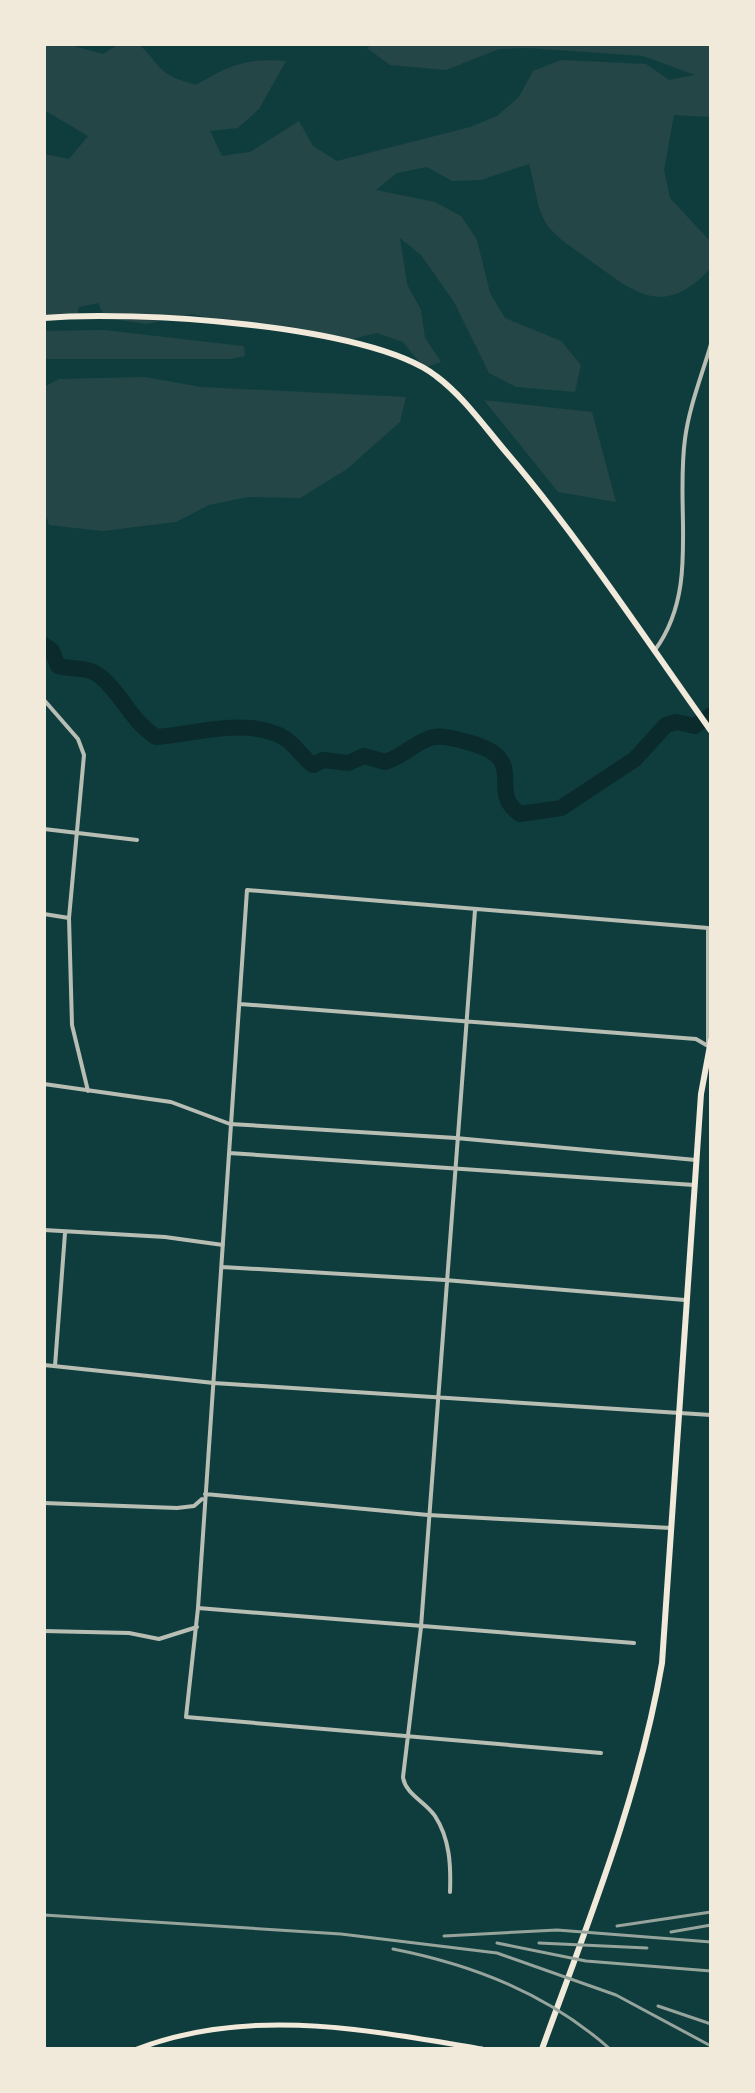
<svg xmlns="http://www.w3.org/2000/svg" width="755" height="2093" viewBox="0 0 755 2093" font-family="Bitter,serif">
	<style>
		.green { fill: #244646 }
		.lines { fill: none; stroke-linecap: round; stroke-linejoin: round }
		.river { stroke: #0a2a2b; stroke-width: 16 }
		.minor { stroke: #b8beb3; stroke-width: 4 }
		.tertiary { stroke: #b8beb3; stroke-width: 4 }
		.secondary { stroke: #f1e9da; stroke-width: 5 }
		.trunk { stroke: #f1e9da; stroke-width: 6 }
		.rail { stroke: #97a49c; stroke-width: 3 }
	</style>
	<rect width="100%" height="100%" fill="#0f3d3e"/>
	<path class="green" d="M44,44H66L103,54C146,24 145,62 171,76C178,80 188,82 196,85C230,65 246,58 286,61L259,109L238,128L210,131L222,156L250,152L299,121L313,146L337,161L470,127L497,116L519,97L533,71L561,60L646,64L669,80L695,75L643,56L529,48L499,49L446,70L390,65L367,48L373,44H711V117L674,115L664,170L670,198L709,240V270C662,319 634,292 588,259C573,248 551,235 543,218C536,202 534,181 529,164L481,180L452,181L427,167L397,173L376,190L435,202L461,216L477,240L490,293L505,318L561,341L581,365L575,392L516,387L489,373L454,302L421,255L400,238L407,284L421,310L425,338L441,362L424,368L403,342L377,333L344,341L288,326L232,324L192,314L147,324L105,318L98,303L79,307L76,318L44,316V154L69,159L88,136L44,110Z
		M104,330L234,345L244,346L245,356L230,359H44V331Z
		M145,377L201,387L406,397L400,422L347,469L300,498L248,497L209,505L176,522L103,531L49,525L44,510L46,386L59,379Z
		M484,400L592,412L616,502L558,492Z"/>
	<g class="lines">
		<path class="river" d="M44,645L52,651L58,666C72,670 87,666 100,676C122,694 131,721 156,737C196,734 250,716 286,739C296,746 303,758 313,765L323,760L348,763L364,756L385,762C402,757 413,744 430,738C441,734 456,739 467,742C533,759 485,790 520,814L561,808L635,759L666,725L676,722L695,726L711,715"/>
		<path class="minor" d="M44,700L78,739L84,755L69,918L72,1025L88,1091
			M44,829L137,840
			M44,914L69,918
			M240,1004L696,1039L708,1046
			M44,1084L171,1102L230,1124L456,1138L696,1160
			M229,1153L694,1185
			M44,1230L165,1237L223,1245
			M222,1267L445,1280L685,1300
			M44,1365L214,1383L711,1415
			M55,1366L65,1233
			M205,1494L428,1515L671,1528
			M44,1503L177,1508L194,1506L202,1499
			M198,1608L634,1643
			M44,1631L129,1633L159,1639L197,1627
			M601,1753L186,1717L198,1608L247,890L708,928V1044
			M450,1892C451,1866 450,1839 435,1816C426,1802 405,1794 403,1777L421,1627L475,910"/>
		<path class="tertiary" d="M655,650C700,589 675,511 685,439C689,407 702,375 711,344"/>
		<path class="secondary" d="M137,2049C250,2006 368,2030 482,2049"/>
		<path class="trunk" d="M44,318C129,310 370,324 436,376C463,396 484,426 506,452C581,540 644,637 711,731
			M542,2049C588,1922 639,1797 662,1663L701,1094L711,1040"/>
		<path class="rail" d="M44,1915L341,1934L497,1953L616,1995L711,2046
			M617,1926L711,1912
			M671,1932L711,1925
			M444,1936L557,1930L711,1942
			M497,1943L586,1961L711,1971
			M539,1943L647,1948
			M393,1949C474,1965 548,1994 610,2049
			M658,2006L711,2024"/>
	</g>
	<rect width="755" height="2093" fill="none" stroke="#f1e9da" stroke-width="92"/>
</svg>
